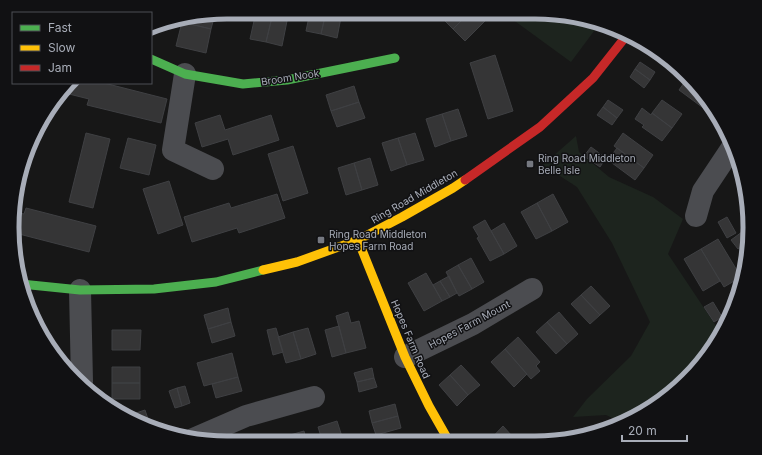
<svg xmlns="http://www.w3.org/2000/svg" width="762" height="455" viewBox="0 0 762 455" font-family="Inter,sans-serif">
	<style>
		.green { fill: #1d241e }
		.building { fill: #353536; stroke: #3f4043 }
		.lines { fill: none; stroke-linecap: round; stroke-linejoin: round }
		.street { stroke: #4b4c50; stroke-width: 22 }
		.fast { stroke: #4caf50; stroke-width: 9 }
		.slow { stroke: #ffc107; stroke-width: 9 }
		.jam { stroke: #c62828; stroke-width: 9 }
		.poi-dot { fill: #757880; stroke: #111113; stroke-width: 1.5 }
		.labels { text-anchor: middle; stroke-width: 3; stroke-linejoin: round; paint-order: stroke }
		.street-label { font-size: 10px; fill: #a8adb8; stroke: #111113 }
		.poi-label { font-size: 10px; fill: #a8adb8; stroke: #111113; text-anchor: start }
		.rim { fill: none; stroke: #a8adb8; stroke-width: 5 }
	</style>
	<rect width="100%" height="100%" fill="#171717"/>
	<path class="green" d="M517,12H549L600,23L571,62L512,19Z
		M576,136L579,152L609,177L653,197L683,219L668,254L720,332L714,347L687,380L642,414L623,423L606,415L573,417L587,399L631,356L650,322L612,243L577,187L543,165Z"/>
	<path class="building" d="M256,12L273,13L266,42L250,39Z
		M310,12H326L321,34L306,31Z
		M326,12H342L337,38L321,34Z
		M445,12H470L453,29L441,17Z
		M470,12H479L486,20L465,41L453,29Z
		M273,13L288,16L282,46L266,42Z
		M215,14L211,29L182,22L183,19Z
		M182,22L211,29L206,53L176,46Z
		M495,55L513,111L488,119L470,63Z
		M640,62L655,72L650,80L635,69Z
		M635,69L650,80L644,88L630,77Z
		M686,80L714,108L710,113L679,90Z
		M70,83H104L167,99L161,123L87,105L89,99L61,92Z
		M354,86L359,102L331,111L326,95Z
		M608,100L623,110L617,118L603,107Z
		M662,100L682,114L672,128L652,113Z
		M359,102L365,118L337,127L331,111Z
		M603,107L617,118L612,125L597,115Z
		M642,108L651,115L652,113L672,128L662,141L642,127L644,125L635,119Z
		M458,109L467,136L451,141L442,114Z
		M442,114L451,141L435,147L426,119Z
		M220,115L225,130L271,115L279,140L233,155L228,139L202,147L195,123Z
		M86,133L110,139L93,208L69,202Z
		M415,133L424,160L407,165L398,138Z
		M623,133L653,155L644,168L614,146Z
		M128,138L156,145L149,175L120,168Z
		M398,138L407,165L391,171L382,143Z
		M293,146L308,193L283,201L268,154Z
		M591,147L606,158L600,167L584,156Z
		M617,148L644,168L635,180L608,160Z
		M370,158L378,185L362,190L354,163Z
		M354,163L362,190L346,195L338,168Z
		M169,181L183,225L158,234L143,189Z
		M277,194L285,218L239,233L237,228L192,242L184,217L229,203L231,208Z
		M553,194L568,222L552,231L537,203Z
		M537,203L552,231L536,239L521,212Z
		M26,208L96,226L89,252L19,234L17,241L14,240L12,228L15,212L24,214Z
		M727,217L736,233L727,238L718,222Z
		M485,220L504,254L490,261L477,238L479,237L473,227Z
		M504,223L517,246L504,254L491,231Z
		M746,229V243L738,249L731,240Z
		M718,239L741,277L724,287L701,249Z
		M701,249L720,281L703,291L684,259Z
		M471,258L484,282L472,289L458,265Z
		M458,265L472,289L459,296L446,272Z
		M426,273L442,301L424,311L408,283Z
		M449,276L457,293L450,297L440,281Z
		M440,281L450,297L442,301L433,285Z
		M591,286L610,306L600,315L581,295Z
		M581,295L600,315L590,324L571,304Z
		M713,302L722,317L714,322L704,307Z
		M228,308L231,322L208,329L204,315Z
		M348,312L351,323L359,321L366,348L346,353L336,316Z
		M559,312L578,334L567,344L547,322Z
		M231,322L235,336L212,343L208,329Z
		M547,322L567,344L556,354L536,332Z
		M339,326L346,353L332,357L325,330Z
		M276,328L283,352L273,355L267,330Z
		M308,328L316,354L301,359L293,332Z
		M112,330H141L140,350H112Z
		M293,332L301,359L286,363L278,337Z
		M518,337L540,362L536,366L540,371L531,379L505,349Z
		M505,349L527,374L514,387L491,362Z
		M232,353L238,377L204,386L197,363Z
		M461,365L480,385L468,395L450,375Z
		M112,367H140V383H112Z
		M372,368L374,378L357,382L354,373Z
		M450,375L468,395L457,406L439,385Z
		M238,377L242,391L216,398L212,384Z
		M374,378L377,387L359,392L357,382Z
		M112,383H140V399H112Z
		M185,386L190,403L182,406L177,388Z
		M177,388L182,406L175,408L169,391Z
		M395,404L398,416L372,423L369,411Z
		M145,410L151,428L127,416Z
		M398,416L401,428L376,435L372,423Z
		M337,421L344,443H323L318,427Z
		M503,426L512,436L506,443H487Z
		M304,431L307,443H292L290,435Z
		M290,435L292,443H278L277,439Z
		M512,436L519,443H506Z"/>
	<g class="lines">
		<path class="street" d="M185,74L173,150L213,169
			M696,216L703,191L731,149
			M80,290L82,382
			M405,357L473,324L532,289
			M193,439L246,416L314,397"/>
		<path class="fast" d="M151,59L185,74L243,84L287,80L395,58
			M21,284L80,290L154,289L216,282L263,270"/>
		<path class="slow" d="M358,240L405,357L429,406L450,443
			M263,270L297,262L358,240L402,217L453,188L465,180"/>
		<path class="jam" d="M465,180L540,127L593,78L627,35"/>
	</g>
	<g class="poi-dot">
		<rect x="526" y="160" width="8" height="8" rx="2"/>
		<rect x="317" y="236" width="8" height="8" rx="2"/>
	</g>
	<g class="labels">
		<g class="street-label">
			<text transform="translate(290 77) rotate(-9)" y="4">Broom Nook</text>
			<text transform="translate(414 196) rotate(-30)" y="4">Ring Road Middleton</text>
			<text transform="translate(469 324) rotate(-28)" y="4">Hopes Farm Mount</text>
			<text transform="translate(411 339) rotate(67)" y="4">Hopes Farm Road</text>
		</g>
		<g class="poi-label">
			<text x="538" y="162">Ring Road Middleton<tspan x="538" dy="12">Belle Isle</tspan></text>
			<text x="329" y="238">Ring Road Middleton<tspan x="329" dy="12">Hopes Farm Road</tspan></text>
		</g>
	</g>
	<path d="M0 0H762V455H0ZM227 19H535A208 208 0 0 1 743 227V228A208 208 0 0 1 535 436H227A208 208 0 0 1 19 228V227A208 208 0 0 1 227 19Z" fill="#111113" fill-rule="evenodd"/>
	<path class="rim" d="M227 19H535A208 208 0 0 1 743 227V228A208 208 0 0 1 535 436H227A208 208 0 0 1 19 228V227A208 208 0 0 1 227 19Z"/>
	<rect x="12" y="12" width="140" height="72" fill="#111113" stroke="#4d4f55"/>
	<rect x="20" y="25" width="20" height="6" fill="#4caf50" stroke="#4d4f55"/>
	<text x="48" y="32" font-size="12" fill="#a8adb8">Fast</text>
	<rect x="20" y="45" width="20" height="6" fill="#ffc107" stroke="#4d4f55"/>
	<text x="48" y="52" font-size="12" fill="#a8adb8">Slow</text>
	<rect x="20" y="65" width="20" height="6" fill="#c62828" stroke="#4d4f55"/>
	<text x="48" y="72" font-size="12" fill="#a8adb8">Jam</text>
	<path d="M622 435v6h65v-6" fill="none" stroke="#a8adb8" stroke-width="2"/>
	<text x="628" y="435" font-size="12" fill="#a8adb8" stroke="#111113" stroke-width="3" paint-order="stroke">20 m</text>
</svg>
